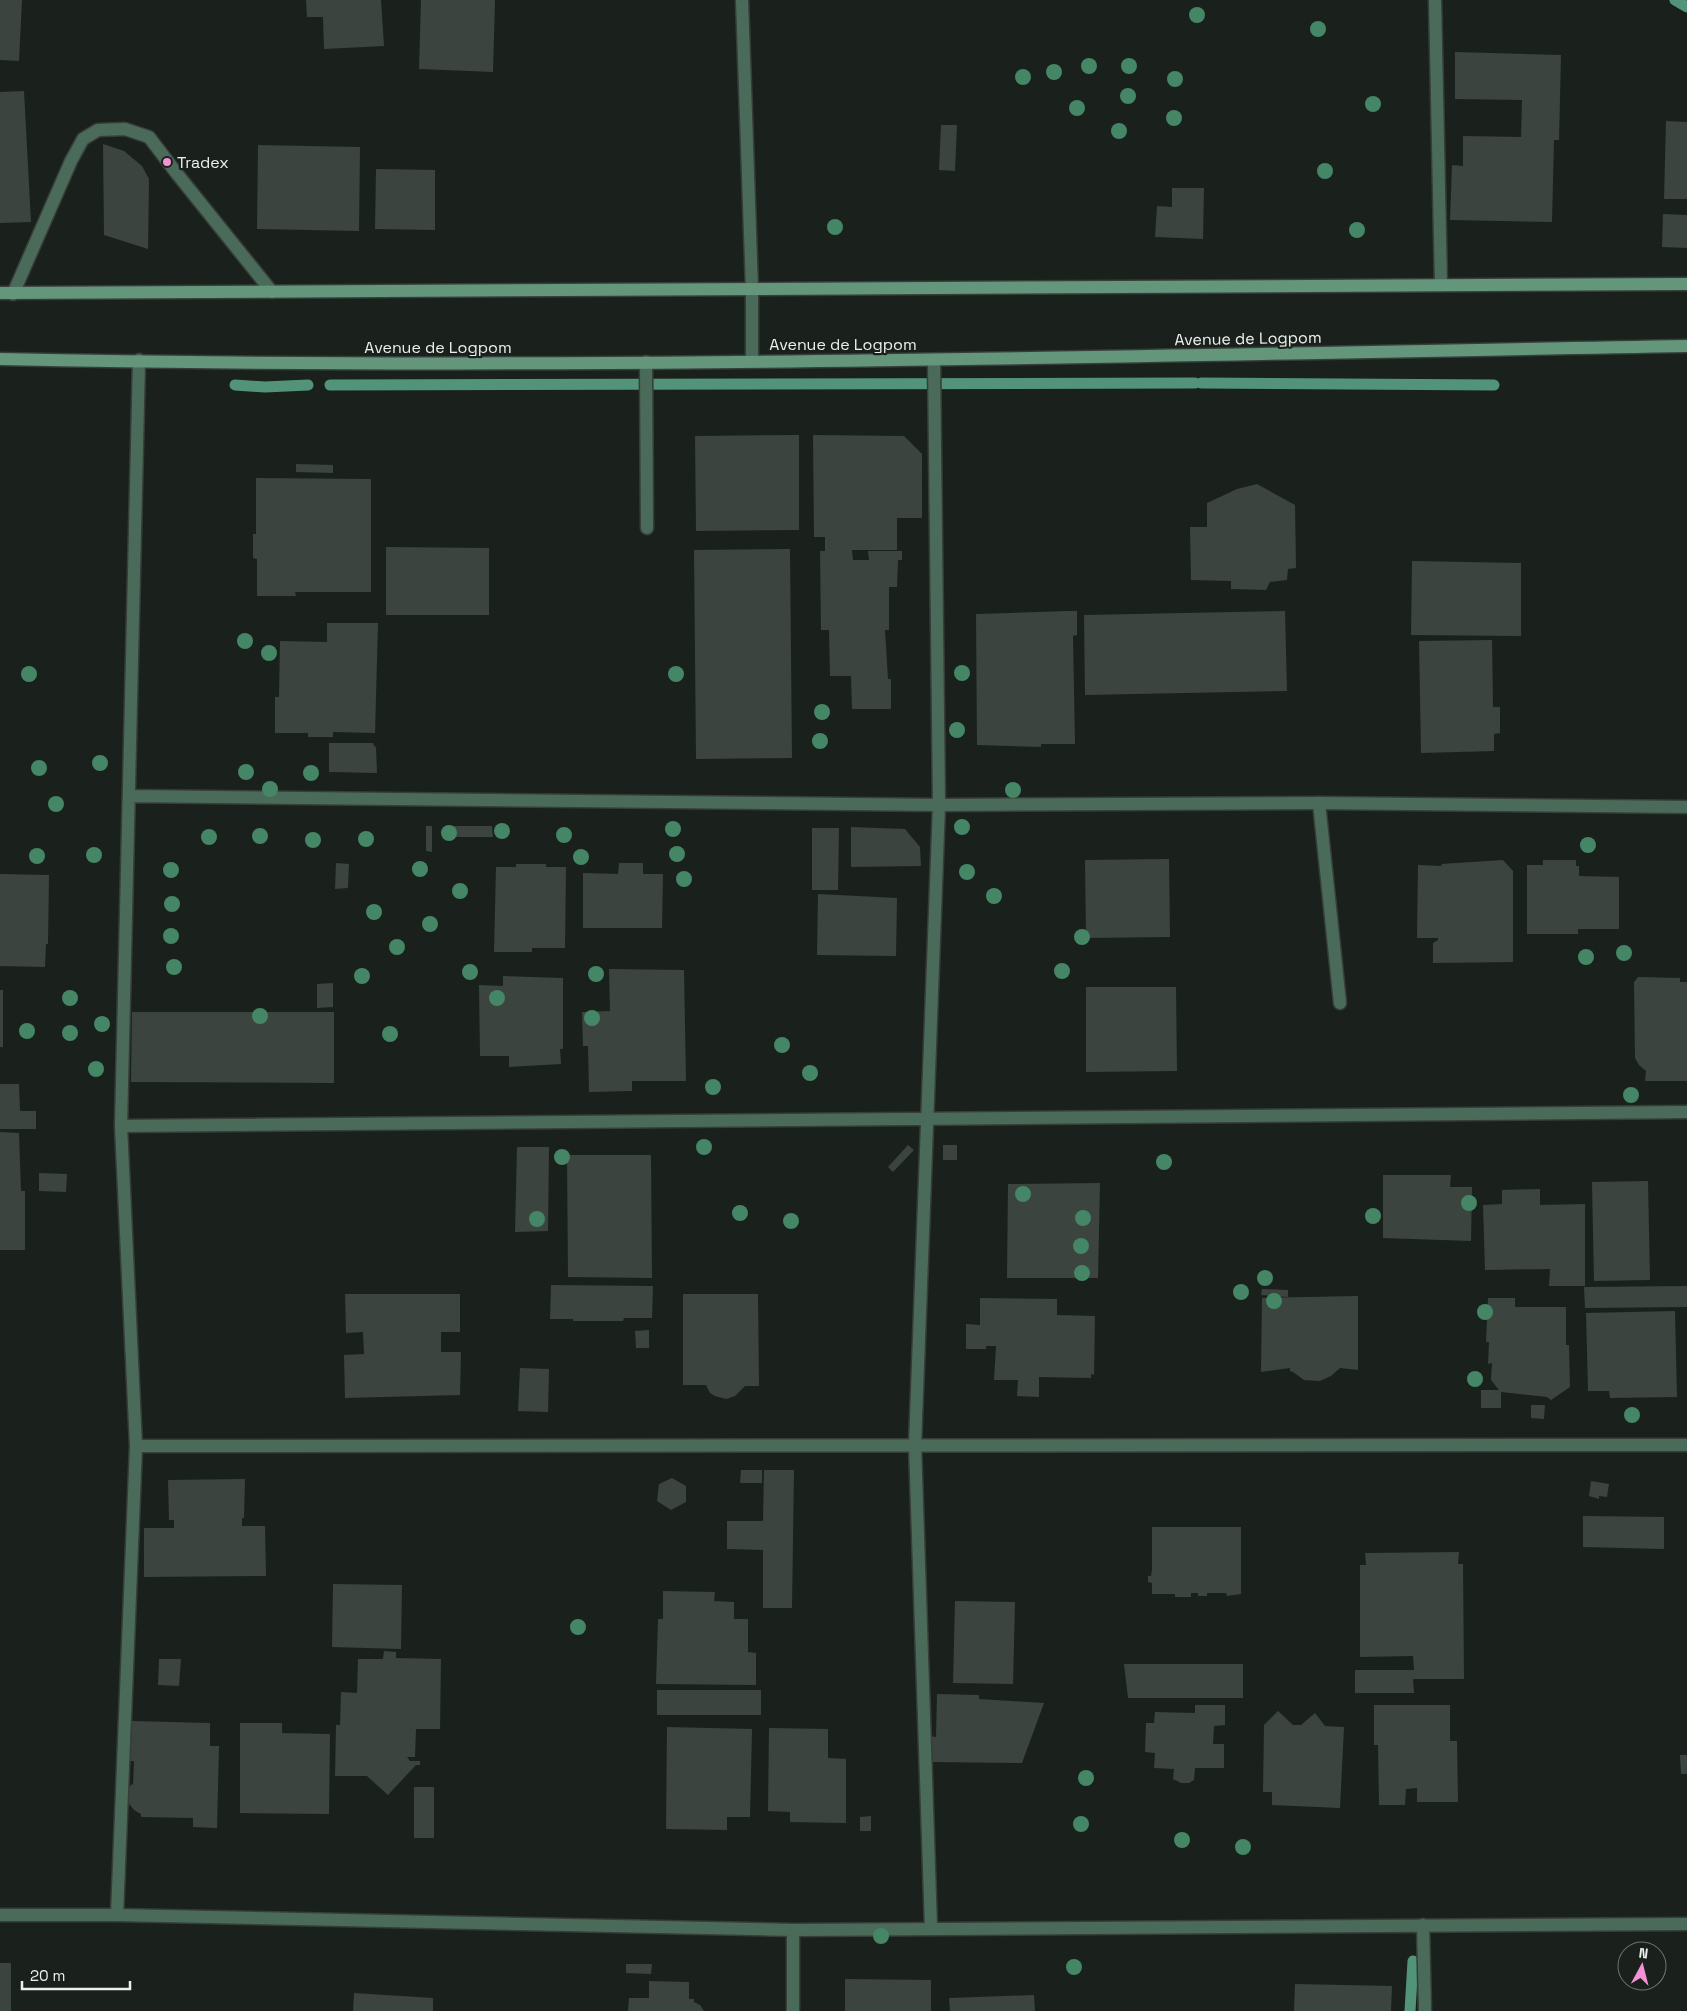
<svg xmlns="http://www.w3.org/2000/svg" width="1687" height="2011" viewBox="0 0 1687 2011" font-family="'Space Grotesk',sans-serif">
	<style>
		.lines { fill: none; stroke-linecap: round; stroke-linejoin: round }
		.stream { stroke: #52947a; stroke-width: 11 }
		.building { fill: #3c4440 }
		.service-casing { stroke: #373e3a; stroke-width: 15 }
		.minor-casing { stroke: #373e3a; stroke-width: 15 }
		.secondary-casing { stroke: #373e3a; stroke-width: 15 }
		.service { stroke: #4b6b5a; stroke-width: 12 }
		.minor { stroke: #4b6b5a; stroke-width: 12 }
		.secondary { stroke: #63967b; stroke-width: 12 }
		.tree { fill: #448666 }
		.poi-dot { fill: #f491d3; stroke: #1a211d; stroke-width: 2 }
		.labels { text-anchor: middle; stroke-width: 4.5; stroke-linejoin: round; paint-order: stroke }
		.poi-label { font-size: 16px; fill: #ebf0ed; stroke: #1a211d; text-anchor: start }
		.street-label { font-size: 16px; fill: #ebf0ed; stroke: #1a211d }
	</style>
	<rect width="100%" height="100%" fill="#1a211d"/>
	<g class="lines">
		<path class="stream" d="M1675,0L1687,7
			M1201,383L1494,385
			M235,385L265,387L308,385
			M330,385L1195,383
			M1410,2011L1413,1961"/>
	</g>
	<path class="building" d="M0,0H22L19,61L0,60Z
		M306,0H381L384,46L324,49L323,17H307Z
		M421,0H495L493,72L419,69Z
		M1455,52L1561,55L1559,140H1554L1552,222L1450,220L1452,165L1463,166V136L1521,137L1522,100L1455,99Z
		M24,91L31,222L0,223V92Z
		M1666,121L1687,122V199H1664Z
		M941,125H957L955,171L939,170Z
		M103,144L124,151L142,166L149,179L148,249L104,235Z
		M258,145L360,147L359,231L257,229Z
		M376,169L435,170V230L375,229Z
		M1172,188H1204L1203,239L1155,237L1157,206L1172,207Z
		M1663,214L1687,215V248L1662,247Z
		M799,435V530L696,531L695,436Z
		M813,435L904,436L922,454V518H897V550H852L853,560H869L868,551H902V560H898L897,587H889V630H885L888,679H891V709H852L851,676H830L829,630H821L820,551H825V537H814Z
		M296,464L333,465V473L296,472Z
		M256,478L371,479V592H295L296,596H257V559L253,558V534H256Z
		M1257,484L1295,505L1296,568L1288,569L1287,580L1270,582L1266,590L1231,589V581L1191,580L1190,527H1207V503L1237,489Z
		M386,547L489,548V615H386Z
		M790,549L792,758L696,759L694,550Z
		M1412,561L1521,563V636L1411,635Z
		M1069,611H1077V635L1073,636L1075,744H1041V747L977,745L976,614Z
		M1285,611L1287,691L1085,695L1084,615Z
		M327,623H378L375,733L333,732V737H308V733H275V697H279L280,641L327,642Z
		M1492,640L1493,707H1500V733L1494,734V751L1421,753L1419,641Z
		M329,743H373L374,746L376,747L377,773L329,772Z
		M426,826H432V852L426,851Z
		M445,826H492L493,837H445Z
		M851,827L905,829L920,847L921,866L851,867Z
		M812,828H839L838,890H812Z
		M1169,859L1170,937L1086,938L1085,860Z
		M1503,860L1513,871V962L1433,963V943L1438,940V938H1417L1418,865L1442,866L1441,864Z
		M1543,860H1576V866H1579V876L1619,877V929H1578V934H1527V865H1543Z
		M336,863L349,864L348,888L335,889Z
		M619,863H643V874H663L662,928H583V873L618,874Z
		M516,864H546V867H566L565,948H532V952H494L496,867H516Z
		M0,874L49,875L48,944H46L45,967L0,966Z
		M818,894L897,898L896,956L817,955Z
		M609,969L684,970L686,1081H632V1091L589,1092L588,1046H583L582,1012L610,1011Z
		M503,976L563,978V1049H560L561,1064L509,1067V1056H480L479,985L503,986Z
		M1638,977L1680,978V982H1687V1081H1645L1646,1071L1639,1065L1635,1058L1634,982Z
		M333,983V1007L317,1008V984Z
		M1086,987H1176L1177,1071L1086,1072Z
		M0,990H3V1047H0Z
		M132,1012H334V1083L131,1082Z
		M0,1084H19L20,1111H36V1129H0Z
		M0,1132L19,1133L21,1191H25V1250H0Z
		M908,1145L914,1150L893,1172L888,1167Z
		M943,1145H957V1160H943Z
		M517,1147H549L548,1231L515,1232Z
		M567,1155H651L652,1278L568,1277Z
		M39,1173L67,1174L66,1192L39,1191Z
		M1383,1175H1451L1450,1187H1472L1471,1241L1383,1238Z
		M1648,1181L1650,1280L1594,1281L1592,1182Z
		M1100,1183L1098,1278H1007L1008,1184Z
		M1540,1189V1205L1585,1204V1286H1549L1550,1269L1485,1270L1483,1205L1502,1204V1190Z
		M551,1285L653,1286L652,1318H624L623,1321H573V1319H550Z
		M1687,1286V1307L1585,1308L1584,1287Z
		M1262,1289L1288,1290V1297L1261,1295Z
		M345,1294H460V1332H441V1352H461L460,1395L345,1398L344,1355L364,1354L363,1332L346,1333Z
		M683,1294H758L759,1386H745L735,1396L726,1399L715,1396L710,1393L706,1385H683Z
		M1358,1296V1370L1340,1368L1331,1376L1320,1381L1304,1380L1293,1372L1290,1371V1368L1261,1372L1262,1298Z
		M980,1298L1057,1299V1315L1095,1316L1094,1375L1091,1374V1378L1039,1377V1397L1017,1396L1018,1380H994L996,1346H986V1349H966V1324L980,1325Z
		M1488,1298H1515V1307H1566V1345H1569L1570,1387L1551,1400L1547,1397L1501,1392V1408H1481V1390H1499L1491,1380L1492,1363L1488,1364L1489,1342H1486Z
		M1675,1311L1677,1397L1610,1398L1609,1391H1588L1586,1313Z
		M649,1330V1348H636L635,1331Z
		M520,1368L549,1369L548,1412L518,1411Z
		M1531,1405H1545L1544,1419L1531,1418Z
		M741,1470H762V1483H740Z
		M764,1470H794L792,1608H763V1550L727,1549V1521H763Z
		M672,1478L686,1486V1502L671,1510L657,1501L659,1484Z
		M245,1479L244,1518H242V1526H265L266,1576L144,1577V1528H174V1520H169L168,1480Z
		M1591,1481L1609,1484L1607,1497L1599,1496V1499L1589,1496Z
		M1583,1516L1664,1517V1549L1583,1547Z
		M1152,1527H1241V1594L1227,1596L1226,1593H1207V1596H1198V1593H1191V1597H1175V1594H1152V1583L1148,1582V1576H1151L1152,1570Z
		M1459,1552L1458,1564H1463L1464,1679H1413L1414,1693H1355V1670H1414L1413,1656L1360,1657V1565H1366L1365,1553Z
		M333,1584L402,1585L401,1649L332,1647Z
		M663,1591L715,1592L714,1601L734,1602V1619H748V1652L756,1653V1685L656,1684L658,1619H663Z
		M955,1601L1015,1602L1013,1684L953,1683Z
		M384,1651L396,1652V1658L441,1659L440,1729H416L415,1757H407L410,1761H420V1765H416L388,1795L367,1776H335L336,1725H340L341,1692L357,1693L358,1659H383Z
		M159,1659H181L179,1686L158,1685Z
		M1124,1664H1243V1698H1128Z
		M657,1690H761V1715H657Z
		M937,1694L979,1695V1699L1044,1703L1022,1763L929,1762V1736L936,1737Z
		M1195,1705H1225V1725L1214,1726L1213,1744H1224V1768H1195L1194,1780L1189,1783H1181L1173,1779L1174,1769L1154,1768L1155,1753L1145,1752L1146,1723H1154L1155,1712L1195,1713Z
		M1374,1705H1450V1741H1457L1458,1802H1417V1788L1406,1789L1405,1805H1379L1378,1745H1374Z
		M1278,1711L1293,1725H1301L1315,1713L1325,1726L1344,1727L1340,1808L1272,1805V1792H1263L1264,1725Z
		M132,1721L210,1723V1746H219L217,1828L193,1827V1818L141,1817V1814L134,1810L129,1804L127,1793L130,1786L132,1784L133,1785L134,1761H130Z
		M240,1723H282V1733L330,1734L329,1814L240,1813Z
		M667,1727L752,1729L750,1817H727V1830L666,1829Z
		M769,1728L828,1729V1758L846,1759V1823L790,1822V1812L768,1811Z
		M1680,1755H1687V1774H1681Z
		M414,1787H434V1838H414Z
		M871,1816V1831H860V1817Z
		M0,1963H11V2011H0Z
		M626,1964H652L651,1974L626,1973Z
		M845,1979L931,1980V2011H845Z
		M649,1981L689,1982V1999H694V2002L700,2005L704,2011H628L629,1998H649Z
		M1295,1984L1392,1986L1391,2011H1294Z
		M354,1993L433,1998V2011H353Z
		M1034,1995L1035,2011H950L949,1998Z"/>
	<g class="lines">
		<g class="service-casing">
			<path id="service" d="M13,294L71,161L83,139L98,130L125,129L149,137L178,175L272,292
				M646,362L647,528
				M1319,803L1340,1003"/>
		</g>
		<g class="minor-casing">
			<path id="minor" d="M742,0L752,290V361
				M1435,0L1441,285
				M129,796L939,805L1319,803L1687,807
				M121,1126L1687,1112
				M136,1446L1687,1445
				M0,1915H117L793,1930L1687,1924
				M117,1915L136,1446L121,1126L139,360
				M1423,1925L1425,2011
				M931,1928L915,1445L939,805L934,360
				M793,1930V2011"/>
		</g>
		<g class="secondary-casing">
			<path id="secondary" d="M0,293L1687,284
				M0,359C562,371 1125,356 1687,346"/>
		</g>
		<use href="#service" class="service"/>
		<use href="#minor" class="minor"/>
		<use href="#secondary" class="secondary"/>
	</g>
	<g class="tree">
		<circle cx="1197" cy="15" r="8"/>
		<circle cx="1318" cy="29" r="8"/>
		<circle cx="1089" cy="66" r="8"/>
		<circle cx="1129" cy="66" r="8"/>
		<circle cx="1054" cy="72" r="8"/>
		<circle cx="1023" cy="77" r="8"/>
		<circle cx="1175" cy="79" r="8"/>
		<circle cx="1128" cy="96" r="8"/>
		<circle cx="1373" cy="104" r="8"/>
		<circle cx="1077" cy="108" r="8"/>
		<circle cx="1174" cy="118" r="8"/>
		<circle cx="1119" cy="131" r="8"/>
		<circle cx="1325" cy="171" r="8"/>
		<circle cx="835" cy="227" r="8"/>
		<circle cx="1357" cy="230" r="8"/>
		<circle cx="245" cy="641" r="8"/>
		<circle cx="269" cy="653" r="8"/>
		<circle cx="962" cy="673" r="8"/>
		<circle cx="29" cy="674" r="8"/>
		<circle cx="676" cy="674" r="8"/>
		<circle cx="822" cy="712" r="8"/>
		<circle cx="957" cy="730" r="8"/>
		<circle cx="820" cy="741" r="8"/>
		<circle cx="100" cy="763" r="8"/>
		<circle cx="39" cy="768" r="8"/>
		<circle cx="246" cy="772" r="8"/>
		<circle cx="311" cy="773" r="8"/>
		<circle cx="270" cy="789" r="8"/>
		<circle cx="1013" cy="790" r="8"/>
		<circle cx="56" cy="804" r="8"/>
		<circle cx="962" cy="827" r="8"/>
		<circle cx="673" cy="829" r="8"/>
		<circle cx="502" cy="831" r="8"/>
		<circle cx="449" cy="833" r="8"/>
		<circle cx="564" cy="835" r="8"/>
		<circle cx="260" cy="836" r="8"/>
		<circle cx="209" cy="837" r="8"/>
		<circle cx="366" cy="839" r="8"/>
		<circle cx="313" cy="840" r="8"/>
		<circle cx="1588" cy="845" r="8"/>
		<circle cx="677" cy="854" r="8"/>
		<circle cx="94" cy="855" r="8"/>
		<circle cx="37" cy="856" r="8"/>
		<circle cx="581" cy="857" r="8"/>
		<circle cx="420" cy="869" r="8"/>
		<circle cx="171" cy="870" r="8"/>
		<circle cx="967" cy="872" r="8"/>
		<circle cx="684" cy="879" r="8"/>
		<circle cx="460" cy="891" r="8"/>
		<circle cx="994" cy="896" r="8"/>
		<circle cx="172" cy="904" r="8"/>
		<circle cx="374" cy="912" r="8"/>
		<circle cx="430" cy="924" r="8"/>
		<circle cx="171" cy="936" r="8"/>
		<circle cx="1082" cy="937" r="8"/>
		<circle cx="397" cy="947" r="8"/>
		<circle cx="1624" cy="953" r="8"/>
		<circle cx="1586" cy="957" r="8"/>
		<circle cx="174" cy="967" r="8"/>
		<circle cx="1062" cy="971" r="8"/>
		<circle cx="470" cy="972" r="8"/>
		<circle cx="596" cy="974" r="8"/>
		<circle cx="362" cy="976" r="8"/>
		<circle cx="70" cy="998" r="8"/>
		<circle cx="497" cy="998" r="8"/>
		<circle cx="260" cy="1016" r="8"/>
		<circle cx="592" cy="1018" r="8"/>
		<circle cx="102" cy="1024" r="8"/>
		<circle cx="27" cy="1031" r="8"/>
		<circle cx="70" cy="1033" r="8"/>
		<circle cx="390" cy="1034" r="8"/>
		<circle cx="782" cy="1045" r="8"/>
		<circle cx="96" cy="1069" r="8"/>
		<circle cx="810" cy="1073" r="8"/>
		<circle cx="713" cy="1087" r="8"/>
		<circle cx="1631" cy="1095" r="8"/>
		<circle cx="704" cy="1147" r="8"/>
		<circle cx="562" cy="1157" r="8"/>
		<circle cx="1164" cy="1162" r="8"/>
		<circle cx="1023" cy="1194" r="8"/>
		<circle cx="1469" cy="1203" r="8"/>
		<circle cx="740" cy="1213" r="8"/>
		<circle cx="1373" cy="1216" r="8"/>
		<circle cx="1083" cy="1218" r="8"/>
		<circle cx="537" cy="1219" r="8"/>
		<circle cx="791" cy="1221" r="8"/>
		<circle cx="1081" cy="1246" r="8"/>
		<circle cx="1082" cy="1273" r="8"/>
		<circle cx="1265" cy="1278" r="8"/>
		<circle cx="1241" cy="1292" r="8"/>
		<circle cx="1274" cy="1301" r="8"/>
		<circle cx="1485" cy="1312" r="8"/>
		<circle cx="1475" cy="1379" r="8"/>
		<circle cx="1632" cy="1415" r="8"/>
		<circle cx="578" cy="1627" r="8"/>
		<circle cx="1086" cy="1778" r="8"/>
		<circle cx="1081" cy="1824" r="8"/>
		<circle cx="1182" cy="1840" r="8"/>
		<circle cx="1243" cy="1847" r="8"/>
		<circle cx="881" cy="1936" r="8"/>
		<circle cx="1074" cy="1967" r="8"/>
	</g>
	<circle class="poi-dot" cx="167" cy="162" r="5"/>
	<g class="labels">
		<g class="poi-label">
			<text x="177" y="168">Tradex</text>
		</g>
		<g class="street-label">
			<text transform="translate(1248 338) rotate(-1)" y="6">Avenue de Logpom</text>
			<text x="843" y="350">Avenue de Logpom</text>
			<text x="438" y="353">Avenue de Logpom</text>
		</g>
	</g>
	<g transform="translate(1642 1966) rotate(7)"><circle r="24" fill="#1a211d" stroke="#6e7470"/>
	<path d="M0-4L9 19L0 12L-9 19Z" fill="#f491d3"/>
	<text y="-8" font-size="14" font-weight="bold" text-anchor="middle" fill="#ebf0ed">N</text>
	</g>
	<path d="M22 1981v8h108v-8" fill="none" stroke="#ebf0ed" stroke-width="2.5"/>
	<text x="30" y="1981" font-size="15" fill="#ebf0ed" stroke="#1a211d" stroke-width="4" paint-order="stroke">20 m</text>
</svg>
